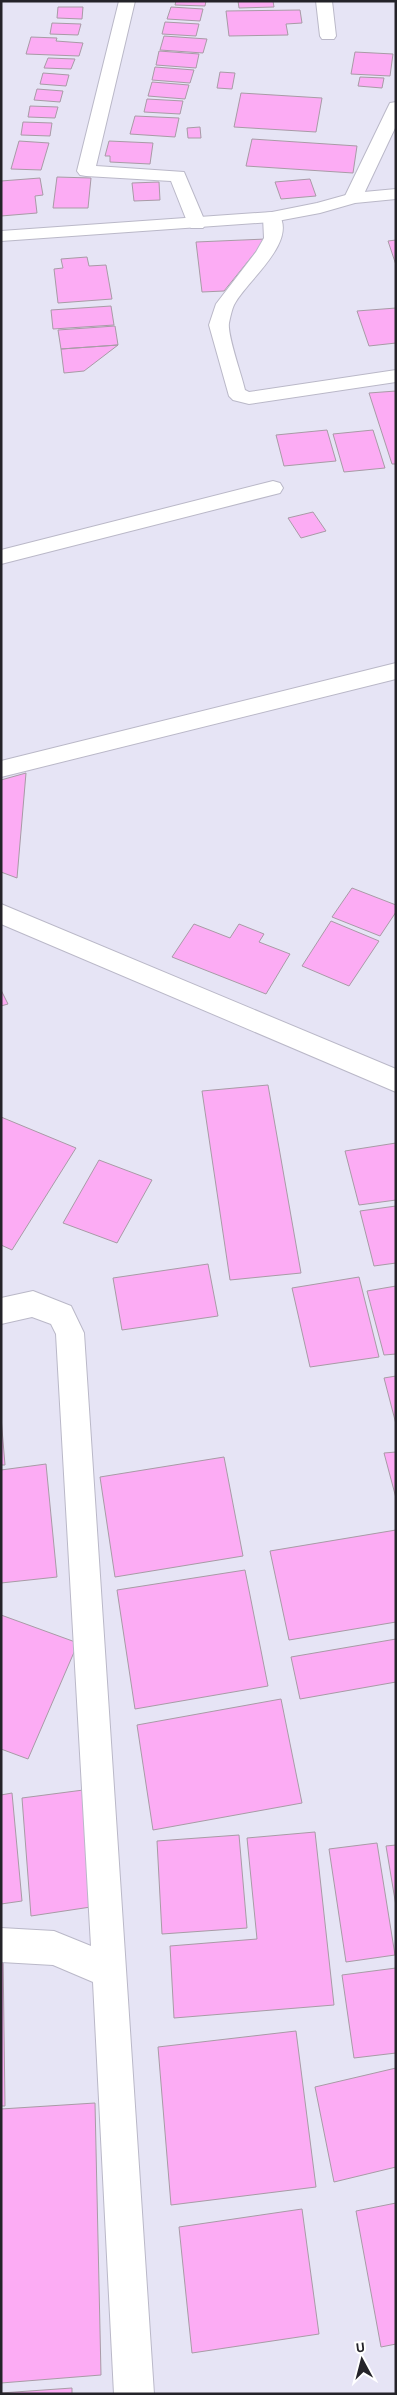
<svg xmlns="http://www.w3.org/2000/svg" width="397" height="2395" viewBox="0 0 397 2395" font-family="'Alegreya Sans',sans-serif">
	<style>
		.building { fill: #fcacf4; stroke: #a89ba6 }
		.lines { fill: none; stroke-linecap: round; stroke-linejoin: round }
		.street-casing { stroke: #bab8c8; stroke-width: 2 }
		.secondary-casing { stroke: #bab8c8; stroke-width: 2 }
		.street { fill: #fff; fill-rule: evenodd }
		.secondary { fill: #fff; fill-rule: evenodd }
	</style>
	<rect width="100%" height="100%" fill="#e6e4f5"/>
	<path class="building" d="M176,1H206L205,6L175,5Z
		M238,1H273L274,7L239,8Z
		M58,7H83L82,19L57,18Z
		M171,7L203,9L200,21L167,19Z
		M300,10L302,23L286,24L288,35L229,36L226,11Z
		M165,22L199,24L196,36L162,34Z
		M52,23L81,24L78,35L50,34Z
		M164,36L207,39L203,53L160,50Z
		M31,37L57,38L56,41L83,43L79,56L26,54Z
		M159,51L199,54L196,68L156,65Z
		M355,52L393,54L390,76L351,74Z
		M48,58L75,59L71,69L44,68Z
		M155,67L194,70L190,83L152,80Z
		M220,72L235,73L232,89L217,88Z
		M43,73L69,75L66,86L40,84Z
		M360,77L384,78L382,88L358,86Z
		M152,82L189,85L185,99L148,96Z
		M37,89L63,91L60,102L34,100Z
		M241,93L322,98L316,132L234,127Z
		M147,99L183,101L180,114L144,112Z
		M30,106L58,107L55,118L28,117Z
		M135,116L179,118L175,137L130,134Z
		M23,122L52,123L50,136L21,135Z
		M200,127L201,138H188L187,128Z
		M252,139L357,146L353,173L246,166Z
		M19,141L49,143L41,170L11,169Z
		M109,141L153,143L150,164L110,162V156H105Z
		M57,177L91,178L88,208H53Z
		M40,178L43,195L35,196L37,213L1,216V181Z
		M310,179L316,196L281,199L275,182Z
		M159,182L160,200L134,201L132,183Z
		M266,239L224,291L202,292L196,242Z
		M396,240V265L388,241Z
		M87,257L89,266L106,265L112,299L58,303L54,269L63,268L61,259Z
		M111,306L114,325L53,329L51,310Z
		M396,308V343L369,346L357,311Z
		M115,326L118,345L61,349L58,330Z
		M118,345L84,371L64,373L61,349Z
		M396,391V464H392L369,393Z
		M327,430L336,461L284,466L276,435Z
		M373,430L385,468L344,472L333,434Z
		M313,512L326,531L301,538L288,518Z
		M26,773L17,878L1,872V780Z
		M352,888L396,905V912L380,936L332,917Z
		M331,921L379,941L349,986L302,966Z
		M194,924L230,938L239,924L264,934L259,942L290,954L266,994L172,957Z
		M1,990L8,1004L1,1006Z
		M268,1085L301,1273L230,1280L202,1091Z
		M1,1117L76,1148L12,1250L1,1245Z
		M396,1143V1200L359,1205L345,1151Z
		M99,1160L152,1180L117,1243L63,1223Z
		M396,1206V1263L374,1266L360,1211Z
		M208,1264L218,1316L122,1330L113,1278Z
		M359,1277L379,1357L310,1367L292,1288Z
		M396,1286V1354L384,1355L367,1291Z
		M396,1376V1424L384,1378Z
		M1,1417L5,1465H1Z
		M396,1452V1498L384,1453Z
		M224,1457L243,1556L115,1577L100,1477Z
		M46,1464L57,1577L1,1583V1470Z
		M396,1530V1622L289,1640L270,1551Z
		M245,1570L268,1686L135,1709L117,1590Z
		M1,1615L78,1643L28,1759L1,1749Z
		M396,1639V1682L300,1699L291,1657Z
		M281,1699L302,1803L153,1830L137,1725Z
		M91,1789L104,1905L31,1916L22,1798Z
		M12,1793L22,1901L1,1904V1795Z
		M315,1832L334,2005L174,2018L170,1946L257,1939L247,1838Z
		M239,1835L247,1928L162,1934L157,1841Z
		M377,1843L395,1955L346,1962L329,1849Z
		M396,1845V1906L386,1846Z
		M3,1952L5,2106H1V1953Z
		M396,1968V2053L354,2058L342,1975Z
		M296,2031L316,2187L171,2205L158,2047Z
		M396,2068V2167L334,2182L315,2087Z
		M95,2103L101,2375L1,2383V2109Z
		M396,2203V2344L381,2347L356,2211Z
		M302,2209L319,2334L192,2353L179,2227Z
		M72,2388V2394H1V2393Z"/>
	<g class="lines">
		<g class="street-casing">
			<path id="street" d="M119,1H135L96,166L184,172L206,224L203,228H191L188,224L171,181L86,176L80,175L77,171Z
				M316,1H332L336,36L334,39H322L320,36Z
				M396,102V126L362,198L359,202H347L344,198L388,107L390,103Z
				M272,212L278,213C299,242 246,281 234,305C232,309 230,318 229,323C227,335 242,376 245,390L249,392L396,370V382L249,404L233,400L229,396L209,325L216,304L256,252L264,238L263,217L266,213Z
				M273,481L280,483L283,488L280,493L1,564V550Z
				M396,663V679L1,777V761Z
				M33,1291L71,1306L84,1333L154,2394H114L93,1982L53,1965L1,1962V1928L54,1931L91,1946L56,1334L51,1324L32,1317L1,1324V1298Z"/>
		</g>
		<g class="secondary-casing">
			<path id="secondary" d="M396,189V199L355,203L320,213L272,222L1,241V231L272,212L317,203L353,193Z
				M1,904L396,1069V1092L1,924Z"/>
		</g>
		<use href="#street" class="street"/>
		<use href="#secondary" class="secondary"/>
	</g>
	<rect width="397" height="2395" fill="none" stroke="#242329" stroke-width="5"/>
	<g transform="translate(362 2360) rotate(353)" stroke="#ffffff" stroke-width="4" paint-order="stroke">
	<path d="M0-4L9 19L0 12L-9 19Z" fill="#242329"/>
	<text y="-8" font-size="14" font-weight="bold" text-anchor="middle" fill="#242329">U</text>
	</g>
</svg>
